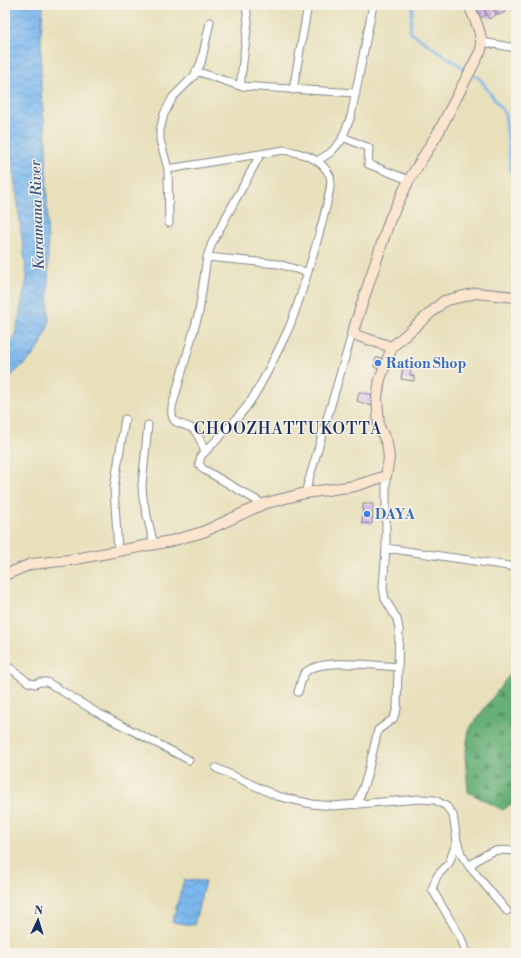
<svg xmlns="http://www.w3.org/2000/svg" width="521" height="958" viewBox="0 0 521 958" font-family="'Libre Bodoni',serif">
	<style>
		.forest { fill: url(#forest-firs); stroke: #406f6a }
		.water { fill: url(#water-waves); stroke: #4b74a6 }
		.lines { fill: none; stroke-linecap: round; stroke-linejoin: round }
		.stream { stroke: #7bb8ee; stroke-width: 2.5 }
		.building { fill: url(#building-cross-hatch) }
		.street-casing { stroke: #82888c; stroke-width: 9 }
		.secondary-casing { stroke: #82888c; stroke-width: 12 }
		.street { stroke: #fff; stroke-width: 7 }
		.secondary { stroke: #fbe5cf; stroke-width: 10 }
		.shop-dot { fill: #3f7fe0; stroke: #f7f3e8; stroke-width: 1.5 }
		.labels { text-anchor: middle; stroke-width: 3; stroke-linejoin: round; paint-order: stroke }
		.shop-label { font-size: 14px; font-weight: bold; fill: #366cbe; stroke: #f7f3e8; text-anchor: start }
		.water-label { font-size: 15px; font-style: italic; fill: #335182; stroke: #f7f3e8 }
		.quarter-label { font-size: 16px; letter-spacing: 1px; fill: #1b2f5e; stroke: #f7f3e8 }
	</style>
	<defs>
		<pattern id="forest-firs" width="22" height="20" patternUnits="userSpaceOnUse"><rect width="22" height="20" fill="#66af76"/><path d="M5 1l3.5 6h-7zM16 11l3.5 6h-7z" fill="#538f64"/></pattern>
		<pattern id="water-waves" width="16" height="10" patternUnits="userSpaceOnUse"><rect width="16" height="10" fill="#7bb8ee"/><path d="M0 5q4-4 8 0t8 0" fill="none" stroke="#6496c4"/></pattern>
		<pattern id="building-cross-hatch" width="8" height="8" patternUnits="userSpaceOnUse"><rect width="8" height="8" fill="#d2aaf2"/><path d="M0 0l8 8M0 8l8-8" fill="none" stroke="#aa8bc7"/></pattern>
	</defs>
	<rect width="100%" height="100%" fill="#f7f3e8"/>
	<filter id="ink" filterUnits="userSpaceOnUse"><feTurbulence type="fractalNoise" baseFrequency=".025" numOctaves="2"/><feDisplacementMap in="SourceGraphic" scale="8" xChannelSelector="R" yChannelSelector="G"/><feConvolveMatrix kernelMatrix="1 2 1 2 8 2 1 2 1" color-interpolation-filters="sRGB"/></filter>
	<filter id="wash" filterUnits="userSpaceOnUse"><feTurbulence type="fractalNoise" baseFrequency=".012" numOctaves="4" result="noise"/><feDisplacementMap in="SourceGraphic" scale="16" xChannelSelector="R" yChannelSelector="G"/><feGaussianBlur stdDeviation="0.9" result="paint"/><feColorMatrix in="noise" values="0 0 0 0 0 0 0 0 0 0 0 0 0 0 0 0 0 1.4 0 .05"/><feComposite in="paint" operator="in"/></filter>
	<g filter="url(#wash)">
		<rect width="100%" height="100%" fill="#e8e0bb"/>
		<path class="forest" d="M516,666V800L503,810L468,792L465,756L469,729Z"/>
		<path class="water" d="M5,5H43V8L41,33V91L46,139L49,323L41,344L32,357L5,381V350L9,348L15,335L27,278L5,102Z
			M184,880L205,881L194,925L172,922Z"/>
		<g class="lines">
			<path class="stream" d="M413,5L410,32L468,71
				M472,74L480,79L505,114L511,172L516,177
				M5,121L10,120"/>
		</g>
		<g id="blocks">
			<path class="building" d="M475,5H482L486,15L480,18Z
				M483,5H491L496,15L489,19Z
				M493,5H502L505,12L498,15Z
				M376,358H381L379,369L374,367Z
				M403,367L411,368L410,375L414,376V381L401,379Z
				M359,392L374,395L372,406L357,401Z
				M363,504H373L372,524L362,523Z"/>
		</g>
	</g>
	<g filter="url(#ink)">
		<use href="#blocks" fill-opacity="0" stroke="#82888c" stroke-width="1"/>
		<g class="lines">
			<g class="street-casing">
				<path id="street" d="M482,42L516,48
					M196,71L240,86L356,93
					M240,86L248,22L246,5
					M293,90L308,5
					M343,137L369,148L368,164L409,180
					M317,161L330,153L341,141L351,116L373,5
					M168,169L284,150C301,153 322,158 330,176C336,188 296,312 288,330C278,351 267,374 255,394C243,415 218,438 201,456L199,464L203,469L263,504
					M169,223L168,169L160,140V130L164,114L173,97L194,76L201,63L210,22
					M207,257L278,264L306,272
					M148,425L142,485L143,499L154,545
					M205,452C202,445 199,434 193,429C180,421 170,427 172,407L199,312L207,257L212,243L260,155
					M305,493L352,334
					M386,548L516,567
					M118,551L114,488L125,419
					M5,664L28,682L35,684L40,682H47L96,712L189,760
					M298,692C300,687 301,679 304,674C316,657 379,666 398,667
					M216,768L277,796L312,804L333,806L420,799L435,800L446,806L453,815L457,841L461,854L469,866L507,911
					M357,805L367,776L378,730L393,719L397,709L399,629L397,619L385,599L383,587L386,548V476
					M457,841L449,863L437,876L432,889L461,938L466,953
					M469,866C488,852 492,848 516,851"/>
			</g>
			<g class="secondary-casing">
				<path id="secondary" d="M392,347L352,334L390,219L409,180L438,133L481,50C483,34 475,20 469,5
					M5,575L31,564L70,560L171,541L203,532L263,504L305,493L355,486L386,476L389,458L387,443L379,427L377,397L380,379L392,347L444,301L476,293L516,297"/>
			</g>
			<use href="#street" class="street"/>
			<use href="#secondary" class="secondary"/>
		</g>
	</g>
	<g class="shop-dot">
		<circle cx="378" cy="363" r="4"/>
		<circle cx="367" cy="514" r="4"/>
	</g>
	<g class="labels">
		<g class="shop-label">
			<text x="386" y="368">Ration Shop</text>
			<text x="375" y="519">DAYA</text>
		</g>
		<g class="water-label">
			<text transform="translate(37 215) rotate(-92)" y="5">Karamana River</text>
		</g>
		<g class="quarter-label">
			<text x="288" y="434">CHOOZHATTUKOTTA</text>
		</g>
	</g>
	<rect width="521" height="958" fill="none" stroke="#f7f3e8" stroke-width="20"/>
	<g transform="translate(38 920) rotate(4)" stroke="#f7f3e8" stroke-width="3" paint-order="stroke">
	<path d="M0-3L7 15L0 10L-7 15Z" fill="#1b2f5e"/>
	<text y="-6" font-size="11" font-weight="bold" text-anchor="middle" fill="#1b2f5e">N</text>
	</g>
</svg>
